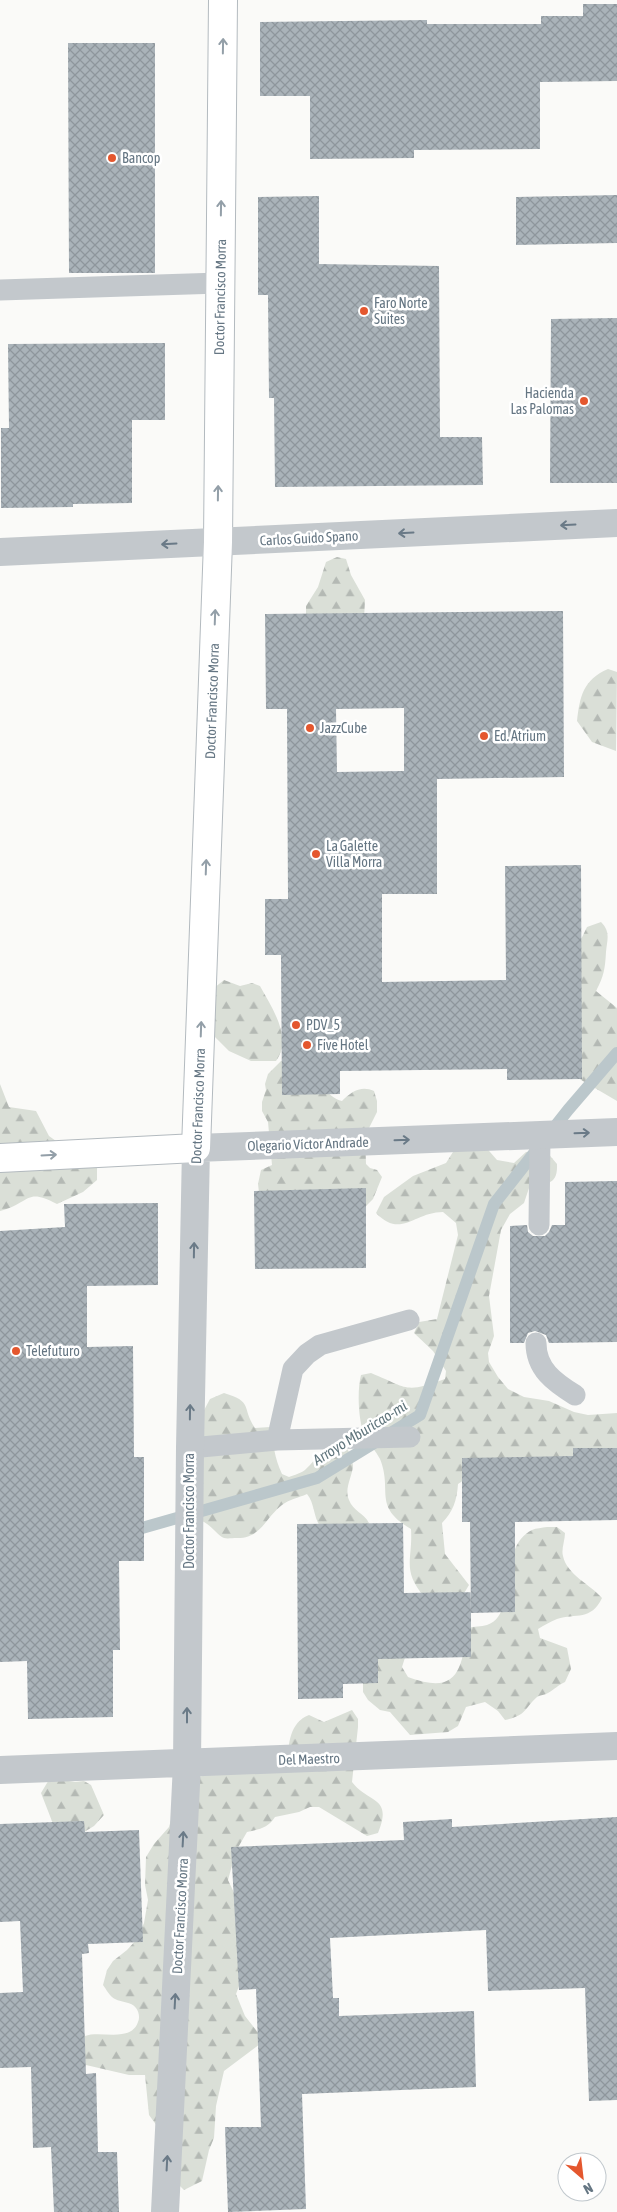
<svg xmlns="http://www.w3.org/2000/svg" width="617" height="2212" viewBox="0 0 617 2212" font-family="'Asap Condensed',sans-serif">
	<style>
		.forest { fill: url(#forest-firs) }
		.lines { fill: none; stroke-linecap: round; stroke-linejoin: round }
		.stream { stroke: #bbc7cb; stroke-width: 12 }
		.building { fill: url(#building-cross-hatch); fill-rule: evenodd }
		.secondary-casing { stroke: #b3babf; stroke-width: 30 }
		.lane { stroke: #c3c8cc; stroke-width: 21 }
		.street { stroke: #c3c8cc; stroke-width: 28 }
		.secondary { stroke: #fff; stroke-width: 28 }
		.oneway { stroke: #939fa8 }
		.oneway2 { stroke: #6a7a87 }
		.poi-dot { fill: #e4572e; stroke: #fff; stroke-width: 2 }
		.labels { text-anchor: middle; stroke-width: 5; stroke-linejoin: round; paint-order: stroke }
		.poi-label { font-size: 14px; fill: #657683; stroke: #fff; text-anchor: start }
		.street-label { font-size: 14px; fill: #657683; stroke: #fff }
		.water-label { font-size: 15px; font-style: italic; fill: #60757c; stroke: #fff }
	</style>
	<defs>
		<pattern id="forest-firs" width="22" height="20" patternUnits="userSpaceOnUse" patternTransform="scale(1.25)"><rect width="22" height="20" fill="#dadfd7"/><path d="M5 1l3.5 6h-7zM16 11l3.5 6h-7z" fill="#b4b9b4"/></pattern>
		<pattern id="building-cross-hatch" width="8" height="8" patternUnits="userSpaceOnUse" patternTransform="scale(1.25)"><rect width="8" height="8" fill="#aab3b9"/><path d="M0 0l8 8M0 8l8-8" fill="none" stroke="#8e969c"/></pattern>
	</defs>
	<rect width="100%" height="100%" fill="#fafaf8"/>
	<path class="forest" d="M337,557L346,559L351,575L365,600L364,619L306,616V606L318,587L326,562Z
		M608,669L617,672L616,751L592,742L577,721C580,696 583,680 608,669Z
		M601,922C611,932 607,940 606,952C605,969 604,976 596,991L617,1008V1101L571,1074L573,956L587,927Z
		M224,980L240,986L252,983L260,986C272,1008 293,1038 276,1061H251L229,1051L214,1036L204,996Z
		M299,1058C308,1069 328,1099 342,1101C351,1092 361,1085 374,1091L377,1101V1112L365,1136L366,1164L370,1168L377,1170L382,1177L373,1199L361,1211L260,1201L258,1184L261,1170L272,1165L268,1122L262,1111V1102L266,1090L265,1084L268,1074L281,1061Z
		M0,1072V1084L9,1107L36,1111L49,1136L56,1141L73,1143L97,1162V1180L83,1192L57,1204C25,1187 31,1203 0,1211Z
		M458,1144H483L497,1160L514,1163L526,1152L546,1151L557,1164C558,1187 545,1182 529,1188L524,1203L510,1214L501,1230L489,1296L494,1336L488,1353L489,1362L498,1377L508,1389L524,1397L549,1401L574,1412L588,1415L617,1413V1456L467,1478L458,1484C457,1500 453,1512 442,1523L445,1554L469,1585L460,1600L425,1598C401,1569 413,1561 411,1529C372,1506 393,1491 380,1459C376,1451 369,1444 365,1436C358,1422 357,1390 361,1375L371,1373C408,1388 404,1394 445,1379L446,1371L433,1351L414,1333L419,1322L437,1319L458,1235L456,1223L443,1212C414,1212 401,1239 376,1213L384,1197L413,1176L446,1163Z
		M224,1393C254,1402 241,1407 255,1428L270,1427C274,1445 274,1457 282,1474L289,1477C294,1475 302,1473 306,1469C316,1461 330,1434 346,1448C350,1451 353,1462 353,1466C352,1477 344,1489 349,1500C353,1511 364,1513 369,1523L363,1530L320,1526C313,1516 315,1504 307,1494C298,1498 290,1499 282,1505C265,1518 261,1539 236,1538C233,1538 227,1539 224,1538C217,1535 211,1525 202,1521V1414L210,1399Z
		M547,1527H557L565,1533C565,1540 561,1550 563,1556C567,1575 590,1584 602,1598C591,1621 576,1613 557,1619C550,1622 544,1625 538,1629L540,1638L567,1648L571,1669L565,1682C558,1685 555,1689 548,1693C545,1695 540,1695 537,1697C523,1710 527,1715 505,1720L498,1711L485,1702L466,1707L458,1726L448,1732L410,1735L390,1712L380,1710L368,1700L363,1692V1634L410,1642L402,1667L408,1677C459,1696 461,1669 468,1628C474,1626 481,1627 487,1625C519,1615 496,1548 532,1530C536,1528 542,1528 547,1527Z
		M352,1710L358,1719V1727L352,1782C369,1804 393,1796 378,1833L367,1836L319,1807H310L299,1812L275,1817C268,1828 260,1829 247,1832L236,1851L228,1880L237,1899L239,1986L236,1994L245,2016L260,2035V2044L224,2071L216,2106L214,2138L209,2150L202,2181L184,2190L170,2176L165,2137L149,2115L145,2075H129L86,2065L80,2061L79,2041C81,2040 83,2037 85,2036C100,2030 131,2043 138,2022C140,2018 139,2012 136,2008C131,2001 122,2003 115,1999C110,1997 106,1989 103,1985L107,1970L113,1961L127,1950L137,1939L144,1923L148,1900L145,1885L146,1857L154,1844L169,1827L178,1795L190,1778L288,1762C288,1744 290,1722 309,1715L324,1722Z
		M50,1778L75,1782L84,1781L91,1785L104,1815L94,1826L71,1840L57,1834L41,1793Z"/>
	<g class="lines">
		<path class="stream" d="M128,1532L317,1478L420,1415L494,1204L568,1110L617,1053"/>
	</g>
	<path class="building" d="M583,4H617V81L540,82V149L414,150V158L310,159V96H260V22L427,20V24H541V16H583Z
		M68,43H155V273H69Z
		M617,195V243L516,245V197Z
		M319,196V264L439,266L440,437H482L483,485L275,487L274,398H269L268,295H258V197Z
		M617,318V483H550L551,319Z
		M165,343V420H132V503L73,504V507L1,508V428H9L8,344Z
		M563,611L564,777L437,779V894H382V982L506,980L505,866L581,865L582,1079L507,1080V1069L340,1071V1094L282,1095L281,955H265V899H288L287,709H266L265,614ZM404,708V771L337,772L336,709Z
		M617,1181V1342L549,1343L546,1335L535,1331L528,1333L524,1343H510V1226L527,1225L528,1232L533,1236H545L549,1232L552,1225H565V1182Z
		M366,1188V1268L255,1269L254,1191Z
		M158,1203V1285L87,1286V1347L133,1346L134,1457H144V1561H119L120,1650H113V1717L28,1719L27,1661L0,1662V1231L65,1227L64,1204Z
		M573,1448H617V1520L515,1522V1612L471,1613L470,1522H462V1458L573,1456Z
		M403,1523L404,1593L471,1592V1657L378,1659V1683L343,1684V1698L298,1699L297,1524Z
		M617,1817V2100L589,2101L585,1988L488,1991L486,1930L330,1938L333,1998H339V2016L474,2011L476,2087L302,2094L306,2209L228,2212L225,2127H261L256,1989L239,1990L231,1847L404,1840L403,1822L452,1819V1827Z
		M84,1821L85,1832L139,1830L143,1942L88,1944L89,1953L82,1954L86,2074L96,2073L98,2152H117L119,2212H54L51,2147L33,2148L31,2067L0,2068V1993L23,1992L20,1921L0,1922V1824Z"/>
	<g class="lines">
		<g class="secondary-casing">
			<path id="secondary" d="M0,1158L196,1148L218,542L223,0"/>
		</g>
		<path class="lane" d="M0,290L220,283
			M539,1225L540,1135
			M536,1343C536,1369 554,1382 575,1395
			M277,1440L293,1369L307,1354L320,1345L409,1320
			M190,1448L277,1440L410,1437"/>
		<path class="street" d="M0,552L617,523
			M0,1770L617,1746
			M165,2212L187,1764L190,1448L196,1148L617,1132"/>
		<use href="#secondary" class="secondary"/>
	</g>
	<defs><path id="oneway-shaft" d="M-6 0H5M1.5-3L5.5 0L1.5 3" fill="none" stroke-width="1.6" stroke-linecap="round" stroke-linejoin="round" transform="scale(1.25)"/></defs>
	<g class="oneway">
		<use href="#oneway-shaft" transform="translate(223 46) rotate(-89)"/>
		<use href="#oneway-shaft" transform="translate(221 208) rotate(-89)"/>
		<use href="#oneway-shaft" transform="translate(218 493) rotate(-89)"/>
		<use href="#oneway-shaft" transform="translate(215 617) rotate(-88)"/>
		<use href="#oneway-shaft" transform="translate(206 867) rotate(-88)"/>
		<use href="#oneway-shaft" transform="translate(201 1029) rotate(-88)"/>
		<use href="#oneway-shaft" transform="translate(49 1155) rotate(-3)"/>
	</g>
	<g class="oneway2">
		<use href="#oneway-shaft" transform="translate(568 525) rotate(177)"/>
		<use href="#oneway-shaft" transform="translate(406 533) rotate(177)"/>
		<use href="#oneway-shaft" transform="translate(169 544) rotate(177)"/>
		<use href="#oneway-shaft" transform="translate(582 1133) rotate(-2)"/>
		<use href="#oneway-shaft" transform="translate(402 1140) rotate(-2)"/>
		<use href="#oneway-shaft" transform="translate(194 1250) rotate(-89)"/>
		<use href="#oneway-shaft" transform="translate(190 1412) rotate(-89)"/>
		<use href="#oneway-shaft" transform="translate(187 1715) rotate(-90)"/>
		<use href="#oneway-shaft" transform="translate(183 1839) rotate(-87)"/>
		<use href="#oneway-shaft" transform="translate(175 2001) rotate(-87)"/>
		<use href="#oneway-shaft" transform="translate(167 2163) rotate(-87)"/>
	</g>
	<g class="poi-dot">
		<circle cx="112" cy="158" r="5"/>
		<circle cx="364" cy="311" r="5"/>
		<circle cx="584" cy="401" r="5"/>
		<circle cx="310" cy="728" r="5"/>
		<circle cx="484" cy="736" r="5"/>
		<circle cx="316" cy="854" r="5"/>
		<circle cx="296" cy="1025" r="5"/>
		<circle cx="307" cy="1045" r="5"/>
		<circle cx="16" cy="1351" r="5"/>
	</g>
	<g class="labels">
		<g class="poi-label">
			<text x="122" y="163">Bancop</text>
			<text x="374" y="308">Faro Norte<tspan x="374" dy="16">Suites</tspan></text>
			<text x="574" y="398" text-anchor="end">Hacienda<tspan x="574" dy="16">Las Palomas</tspan></text>
			<text x="320" y="733">JazzCube</text>
			<text x="494" y="741">Ed. Atrium</text>
			<text x="326" y="851">La Galette<tspan x="326" dy="16">Villa Morra</tspan></text>
			<text x="306" y="1030">PDV_5</text>
			<text x="317" y="1050">Five Hotel</text>
			<text x="26" y="1356">Telefuturo</text>
		</g>
		<g class="street-label">
			<text transform="translate(220 297) rotate(-89)" y="5">Doctor Francisco Morra</text>
			<text transform="translate(309 538) rotate(-3)" y="5">Carlos Guido Spano</text>
			<text transform="translate(212 701) rotate(-88)" y="5">Doctor Francisco Morra</text>
			<text transform="translate(198 1106) rotate(-88)" y="5">Doctor Francisco Morra</text>
			<text transform="translate(308 1144) rotate(-2)" y="5">Olegario Víctor Andrade</text>
			<text transform="translate(189 1511) rotate(-90)" y="5">Doctor Francisco Morra</text>
			<text transform="translate(309 1759) rotate(-2)" y="5">Del Maestro</text>
			<text transform="translate(180 1916) rotate(-87)" y="5">Doctor Francisco Morra</text>
		</g>
		<g class="water-label">
			<text transform="translate(360 1433) rotate(-32)" y="5">Arroyo Mburicao-mi</text>
		</g>
	</g>
	<g transform="translate(582 2177) rotate(152)"><circle r="24" fill="#ffffff" stroke="#c1c8cd"/>
	<path d="M0-4L9 19L0 12L-9 19Z" fill="#e4572e"/>
	<text y="-8" font-size="14" font-weight="bold" text-anchor="middle" fill="#657683">N</text>
	</g>
</svg>
